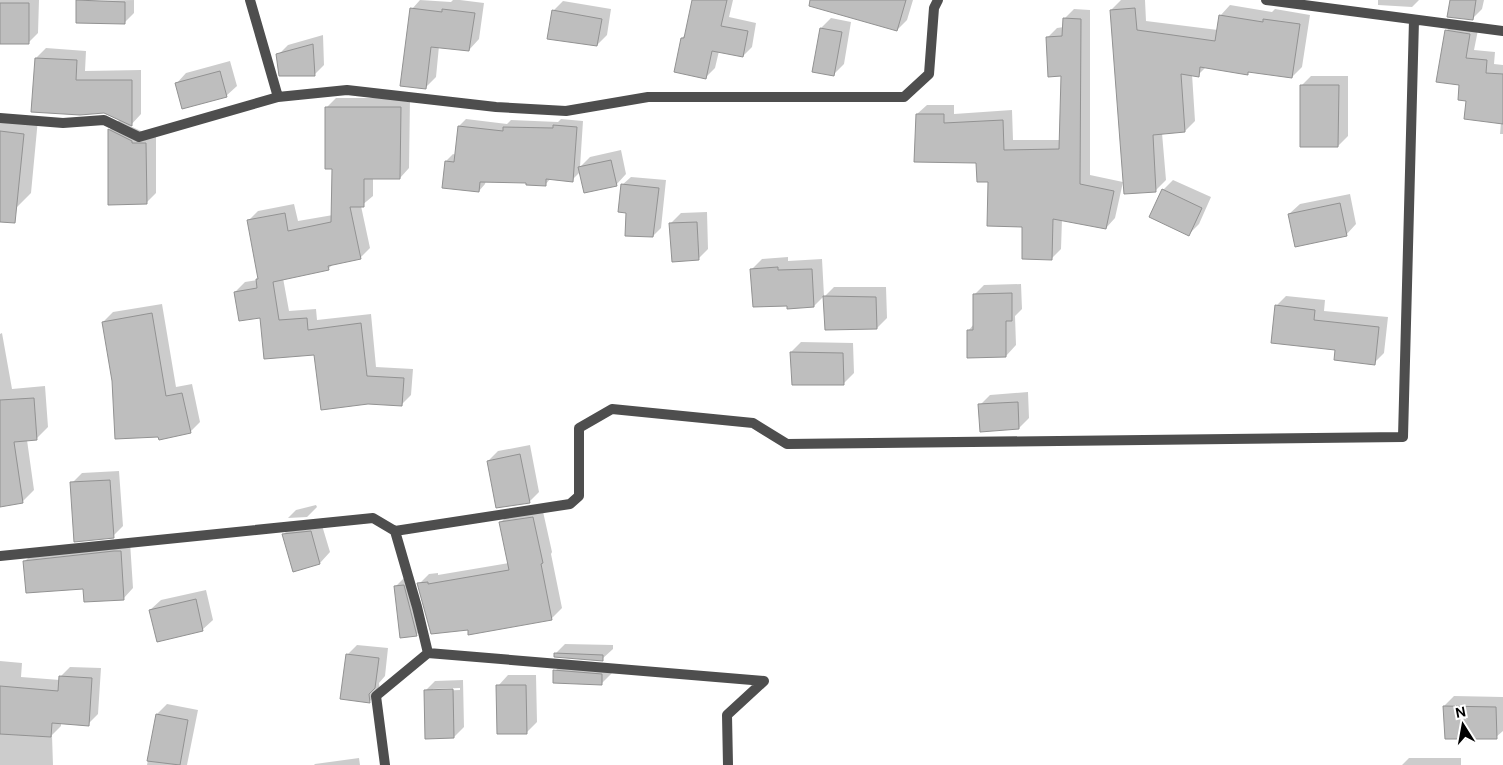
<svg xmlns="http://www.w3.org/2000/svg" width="1503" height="765" viewBox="0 0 1503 765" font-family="'DM Sans',sans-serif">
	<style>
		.shadow { fill: #0003; fill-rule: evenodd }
		.building { fill: #bebebe; stroke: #929292 }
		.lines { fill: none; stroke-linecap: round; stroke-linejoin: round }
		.minor { stroke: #4e4e4e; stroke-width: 10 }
	</style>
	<rect width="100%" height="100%" fill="#fff"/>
	<path class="shadow" d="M0,0H39L38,33L28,43H0Z
		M134,0V13L124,23L78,1Z
		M420,0L451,2L453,0H460L484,3L479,39L469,50L439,46L436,77L426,87L412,9Z
		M694,0H733L729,17L756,23L752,47L743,56L719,51L715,68L706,77L682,38L686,34Z
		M839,0H913L907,20L897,30Z
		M1121,0H1145L1146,21L1218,30L1220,16L1230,5L1272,12L1275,9L1310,15L1302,67L1292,77L1250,71L1248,73L1206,67L1198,75L1192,74L1195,121L1185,131L1162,133L1166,180L1156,190L1111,10Z
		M1378,0H1419L1412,7L1378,5Z
		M1452,0H1484L1482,9L1472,19Z
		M563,1L611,9L607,35L597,45L553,11Z
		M1074,9L1090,10V175L1123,182L1115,218L1106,228L1062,219L1061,249L1051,259L989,181L978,162L917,114L927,105H954V114L1012,110L1013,140H1060L1062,74L1047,38L1057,28L1064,27V19Z
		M831,18L851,22L844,64L834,74L821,28Z
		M1455,22L1479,25L1474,50L1495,52L1494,64L1503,65V134H1500L1501,122L1467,100L1460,83L1446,31Z
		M323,35L324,65L314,75L278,55L288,45Z
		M46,48L86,51L85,71L141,70V114L130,126L141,131V133H156V193L146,203L109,130L120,119L36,58Z
		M230,61L237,86L226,96L176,84L186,73Z
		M1311,76H1348V136L1338,146L1301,86Z
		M336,98H410L409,168L400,178H373V196L361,206L370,248L360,258L333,264L328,269L283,278L289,311L316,309L317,320L371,314L376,367L413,369L411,395L401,405L315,354L261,316L235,292L245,282L258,280L259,278L248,221L258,211L294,204L298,221L333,215V168L326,108Z
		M0,115L38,119L31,193L16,208L0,206Z
		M466,119L507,124L511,120L558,122L561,119L583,121L580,167L590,157L621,150L626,174L616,185L580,172L572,180L551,178L545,185L527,182L486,180L485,184L479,191L446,161L453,154L456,155L459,126Z
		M631,177L666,180L661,228L653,236L628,211L622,185Z
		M1173,180L1211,197L1199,224L1189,234L1163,190Z
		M1350,194L1356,224L1346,235L1289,214L1300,204Z
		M707,212L708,249L698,259L671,223L681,213Z
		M788,257V261L822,259L824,296L814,306L788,304L752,269L762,259Z
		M1021,284L1022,309L1015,316L1016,345L1006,356L968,331L974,324V295L984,285Z
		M834,287H886L887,318L877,328L824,297Z
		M1286,296L1325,300L1324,311L1388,317L1384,353L1374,363L1337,348L1276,306Z
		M162,304L176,387L192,384L200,422L190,432L113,381L103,322L113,312Z
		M2,333L12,389L45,386L48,427L36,439L27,440L34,490L22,502L0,505V334Z
		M801,342L853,343L854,373L843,384L791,352Z
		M1028,392L1029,418L1019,428L980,405L990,395Z
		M530,445L539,492L529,502L488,461L498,451Z
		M119,471L123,526L113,536L72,483L82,473Z
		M316,505L317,507L307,517L288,518L296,510Z
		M542,507L552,552L551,554L562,608L551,619L469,629L419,584L429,574L438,573V575L509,563L501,522L511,512Z
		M321,522L330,552L320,563L283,535L293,524Z
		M130,542L133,588L123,599L84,588L25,561L35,551Z
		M406,576H413L426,625L416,635L395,587Z
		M206,590L213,620L202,630L150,610L161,600Z
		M565,644L613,645V649L602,659L555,654Z
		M357,645L388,648L385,676L379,683L380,691L369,702L347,655Z
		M0,661L22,663L21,677L60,680V677L70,667L101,668L98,714L88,724L61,722V726L52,735L53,765H0Z
		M565,661L612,665V673L601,684L555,671Z
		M508,675H536L537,722L527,732L498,686Z
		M463,680L464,727L454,737L425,691L435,681ZM460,688V690L433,691V689Z
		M1454,696L1503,697V731L1496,737L1444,706Z
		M167,704L198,710L187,765H147L157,714Z
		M359,758L360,765H314L315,764Z
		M1409,758H1461V765H1402Z"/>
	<path class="building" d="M76,0L125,2V24L76,23Z
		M692,0H727L721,26L748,31L743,57L712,51L706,79L674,72L681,38H684Z
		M810,0H906L897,31L809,6Z
		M1450,0H1476L1473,20L1447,17Z
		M0,3H29V44H0Z
		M410,8L442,12V9L475,13L469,51L431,47L426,89L400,86Z
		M1135,8L1137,30L1215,41L1219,15L1263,22V19L1300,24L1292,78L1248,72V75L1200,67L1199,77L1181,74L1185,132L1153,135L1156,192L1124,194L1110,10Z
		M552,10L602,19L597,46L547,39Z
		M1063,18L1081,19L1080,184L1114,191L1106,229L1053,219L1052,260L1022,259V227L987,226L988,182H977L976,163L914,162L916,114H944V123L1003,120L1004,150L1059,149L1061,76L1048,77L1046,37L1062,36Z
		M820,28L842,32L834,76L812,72Z
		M1445,30L1470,34L1466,58L1487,60L1486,73L1503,74V124L1464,119L1466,101L1458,100L1459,85L1436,82Z
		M313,44L315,76H279L276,54Z
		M35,58L77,60L76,80H132V126L104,113L80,115L31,112Z
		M220,71L227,97L182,109L175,83Z
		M1300,85H1339L1338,147H1300Z
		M325,107H401L400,179H364V207H350L361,259L328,266L329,270L273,282L279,320L307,318L308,330L361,323L367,376L404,378L402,406L368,404L321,410L314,355L264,359L260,318L239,321L234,292L257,288L256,279H258L247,220L285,213L288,231L331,222L332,169H325Z
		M553,125L577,127L573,182L546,179V186L526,185V183L480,182L479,192L442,188L445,161L454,162L458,126L503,131V127L553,128Z
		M108,129L132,141V143H146L147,204L108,205Z
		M0,131L24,134L15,223L0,222Z
		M611,160L617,186L584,193L578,167Z
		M621,184L659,188L653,237L625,236L626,213L618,212Z
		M1162,189L1202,208L1189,236L1149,217Z
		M1340,203L1347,236L1295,247L1288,214Z
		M697,222L699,260L672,262L669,223Z
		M778,267V270L812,269L814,307L787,309V306L753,307L750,269Z
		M1012,293V321H1006V357L967,358V330H973V294Z
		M823,296L876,297L877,329L825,330Z
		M1275,305L1315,310L1314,320L1379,327L1375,365L1334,360L1335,350L1271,343Z
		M152,313L166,396L182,393L191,433L159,440L158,437L115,439L112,381L102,322Z
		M790,352L843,353L844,385H792Z
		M34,398L37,440L14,442L23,503L0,507V400Z
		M1018,402L1019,429L980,432L978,404Z
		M520,454L530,503L496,508L487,461Z
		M110,480L114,538L74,542L70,482Z
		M533,517L543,563L541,564L552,620L468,635V630L431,634L417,583L428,582V584L509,570L499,522Z
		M311,531L320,564L293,572L282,534Z
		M114,551H121L124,600L84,602L83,589L26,593L23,561Z
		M404,585L417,636L400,638L394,586Z
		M196,599L203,631L157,642L149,610Z
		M554,653L603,655V661L554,657Z
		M346,654L379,658L375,688L369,694L370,703L340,699Z
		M553,670L602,674V685L553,683Z
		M59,676L92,678L89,726L52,723L51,737L0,734V686L58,691Z
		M496,685H526L527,734H497Z
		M453,689L454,738L425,739L424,690Z
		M1443,706L1496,707L1497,739H1445Z
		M156,714L188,720L180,765L147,761Z"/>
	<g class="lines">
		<path class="minor" d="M250,0L278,97L347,90L496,107L566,111L648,97H904L929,74L934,8L938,0
			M1266,0L1503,31
			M0,118L63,123L104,120L139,137L278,97
			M395,531L570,504L579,496V428L612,409L753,423L787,444L1403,437L1414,20
			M0,556L373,518L395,531L417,607L428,653L764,681L727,715L728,765
			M385,765L376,696L428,653"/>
	</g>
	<g transform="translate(1463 725) rotate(349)" stroke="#ffffff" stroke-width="4" paint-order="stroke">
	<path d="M0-4L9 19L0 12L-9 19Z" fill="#000000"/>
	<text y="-8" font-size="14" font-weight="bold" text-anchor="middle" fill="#000000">N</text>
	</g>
</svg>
